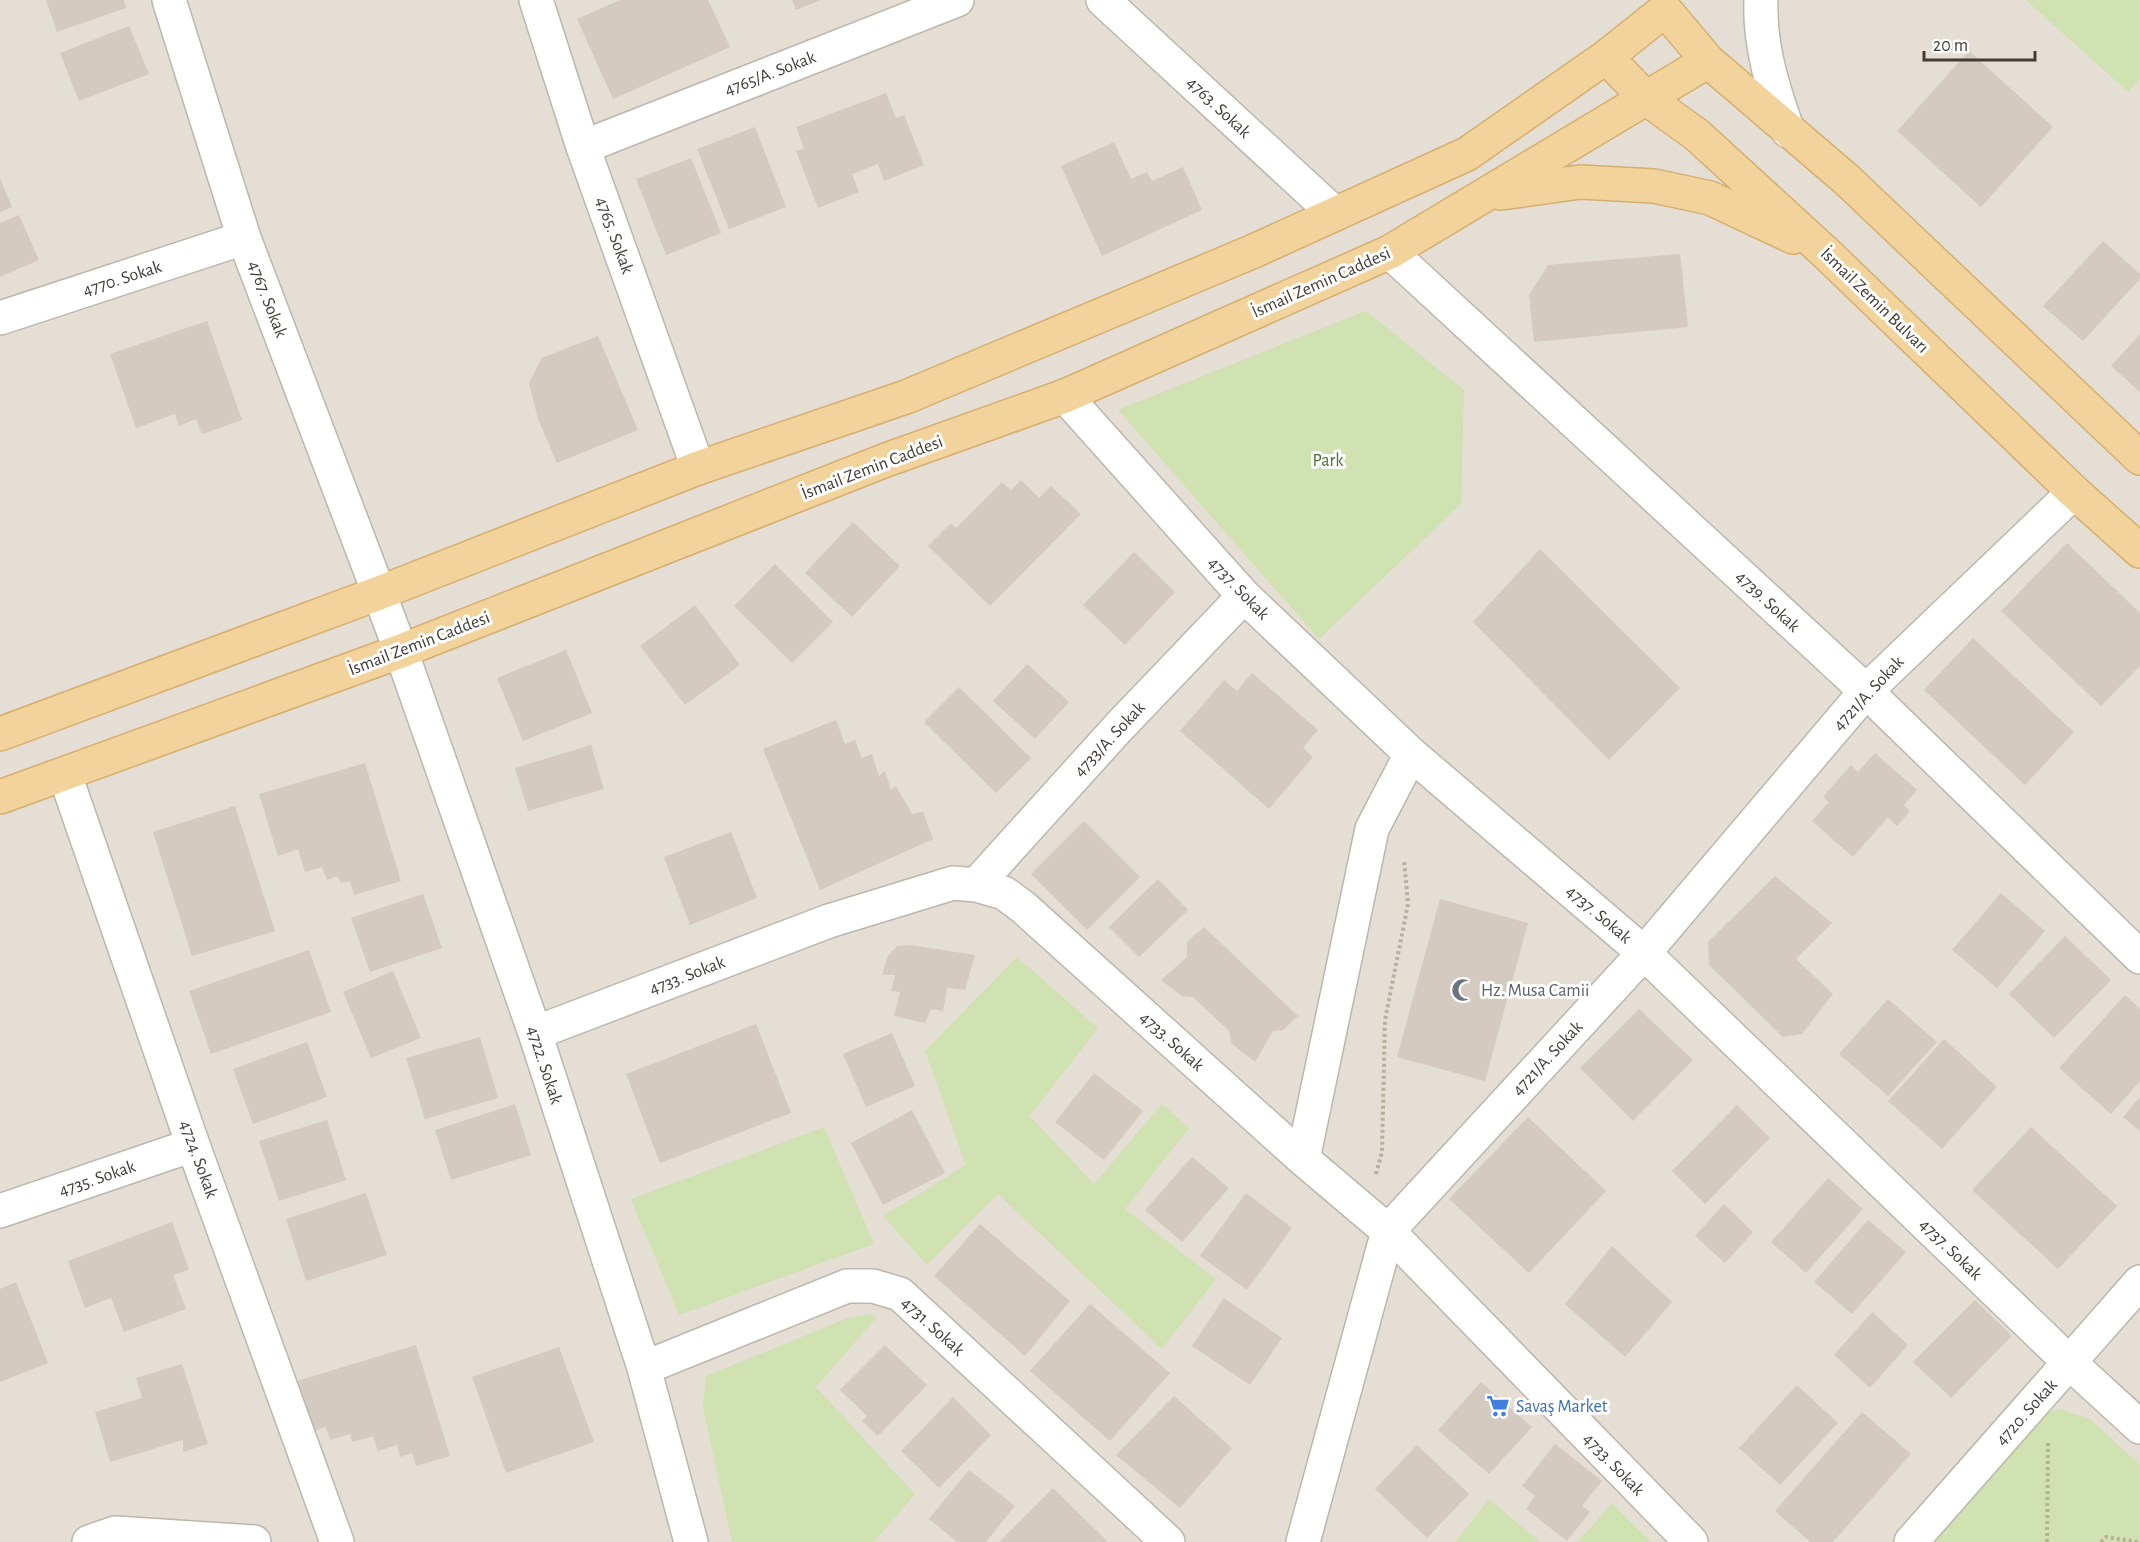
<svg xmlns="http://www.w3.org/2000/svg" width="2140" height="1542" viewBox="0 0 2140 1542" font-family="'Alegreya Sans',sans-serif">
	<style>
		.residential { fill: #e4ded4 }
		.green { fill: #d0e1b2 }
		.building { fill: #d4cabf }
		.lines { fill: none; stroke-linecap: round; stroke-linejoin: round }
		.minor-casing { stroke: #beb6ac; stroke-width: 36 }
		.major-casing { stroke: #d6ae6e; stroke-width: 36 }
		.path { stroke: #bbae9c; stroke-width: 4; stroke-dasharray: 3 3; stroke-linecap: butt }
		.minor { stroke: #fff; stroke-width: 33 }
		.major { stroke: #f3d39c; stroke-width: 33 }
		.labels { text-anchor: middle; stroke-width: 6; stroke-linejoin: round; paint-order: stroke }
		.street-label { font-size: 18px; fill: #423c36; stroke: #fff }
		.park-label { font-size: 18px; fill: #4c6e2f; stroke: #fff }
		.worship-label { font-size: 18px; fill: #5b616d; stroke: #fff; text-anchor: start }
		.shop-label { font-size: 18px; fill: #366cbe; stroke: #fff; text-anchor: start }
	</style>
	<rect width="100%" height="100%" fill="#f1ece5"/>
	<path class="residential" d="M0,0H2140V1542H0Z"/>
	<path class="green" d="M2026,0H2140V79L2128,92Z
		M1366,311L1464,390L1461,504L1319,639L1118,410Z
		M1017,957L1098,1028L1030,1116L1094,1184L1162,1104L1189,1128L1125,1209L1216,1279L1162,1349L998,1194L927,1265L883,1216L966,1165L925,1051Z
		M824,1127L874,1244L679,1315L631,1199Z
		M870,1314L877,1317L816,1387L915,1494L874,1542H732L703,1407L706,1376L848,1318Z
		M2060,1409L2090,1419L2140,1465V1542H1930L2046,1413Z
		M1489,1499L1540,1542H1455Z
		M1612,1503L1651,1542H1578Z"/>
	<path class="building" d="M46,0H124L126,8L57,32Z
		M620,0H708L730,47L613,99L577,19Z
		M792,0H821L796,10Z
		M129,26L149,74L79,101L60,53Z
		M1969,51L2053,127L1981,207L1897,131Z
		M886,93L896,118L904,115L924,165L884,181L878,164L852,174L859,192L818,208L796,151L804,149L796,127Z
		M755,127L786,207L729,229L697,149Z
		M1114,142L1131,179L1147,172L1152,181L1183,167L1202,210L1102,256L1061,166Z
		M691,158L721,233L666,255L636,179Z
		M0,178L12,207L0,212Z
		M19,215L39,260L0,277V223Z
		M2103,241L2140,274V279L2083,341L2043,306Z
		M1680,254L1688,327L1534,342L1529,295L1548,265Z
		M207,321L242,420L202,434L196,419L179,426L175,414L136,428L110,354Z
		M2140,334V392L2111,366Z
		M598,336L638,430L557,463L538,419L529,383L542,358Z
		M1021,480L1039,498L1051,486L1081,514L990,606L928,546L951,523L956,528L1002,482L1011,490Z
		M853,522L900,566L852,617L805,573Z
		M2067,543L2140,613V666L2101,706L2001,611Z
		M1540,549L1680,688L1609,760L1473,622Z
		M1134,552L1175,592L1125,645L1083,605Z
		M775,564L833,622L792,663L734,606Z
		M695,605L740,665L685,705L640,646Z
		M1973,638L2074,732L2025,785L1924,690Z
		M566,650L592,713L523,741L497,678Z
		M1027,664L1069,702L1035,739L993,701Z
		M1252,673L1318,730L1303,748L1313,757L1269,809L1180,731L1224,680L1237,691Z
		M959,687L1031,758L996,793L924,722Z
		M836,720L845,744L855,740L862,758L872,754L879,776L885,771L891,790L896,786L912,814L923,812L933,839L820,890L763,749Z
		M591,745L604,789L528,811L515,768Z
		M1875,753L1917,790L1904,805L1910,811L1897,826L1888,817L1853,857L1812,821L1829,802L1823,797L1851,765L1858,772Z
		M365,763L401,881L354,895L350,881L341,883L338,876L327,880L322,867L305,872L298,849L278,856L259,794Z
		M235,806L275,931L192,956L153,832Z
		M1084,821L1140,877L1087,930L1031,874Z
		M731,832L757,898L690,925L664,857Z
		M1775,876L1832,923L1796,959L1833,994L1802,1034L1783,1037L1709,965L1708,942Z
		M1158,879L1188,910L1139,957L1109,927Z
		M2001,893L2045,931L1997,988L1952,950Z
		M423,894L442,948L370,972L351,918Z
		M1440,899L1528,923L1485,1081L1397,1057Z
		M1204,927L1298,1016L1283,1030L1273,1031L1255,1062L1231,1043L1229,1031L1193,997L1182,996L1161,980L1187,957V942Z
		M2065,936L2111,980L2054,1038L2009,994Z
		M910,945L975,955L965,990L947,988L943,1011L931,1009L925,1023L894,1016L900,992L891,991L895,975H882L888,956L897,946Z
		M309,950L331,1012L211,1054L189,991Z
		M393,971L421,1038L371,1058L343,992Z
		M2125,995L2140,1009V1081L2111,1114L2059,1068Z
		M1888,999L1937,1042L1888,1096L1839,1054Z
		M1639,1009L1693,1060L1633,1121L1580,1068Z
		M756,1024L791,1113L660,1163L626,1074Z
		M892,1033L915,1086L866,1107L843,1054Z
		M480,1037L498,1098L425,1119L406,1058Z
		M1944,1039L1997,1087L1942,1149L1888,1101Z
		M307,1042L327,1097L253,1124L233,1069Z
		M1094,1073L1143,1111L1104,1160L1055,1122Z
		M2140,1097V1131L2123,1117Z
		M515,1104L531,1155L451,1180L435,1130Z
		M1737,1105L1770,1138L1705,1204L1672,1171Z
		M912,1110L945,1173L883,1205L851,1143Z
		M1528,1117L1606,1191L1529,1273L1449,1199Z
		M327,1120L346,1180L279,1201L259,1141Z
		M2031,1127L2117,1206L2058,1269L1972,1190Z
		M1192,1157L1229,1188L1182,1242L1145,1210Z
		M1828,1178L1863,1209L1806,1273L1771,1242Z
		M366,1193L387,1255L306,1281L286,1219Z
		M1246,1193L1292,1228L1247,1290L1200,1256Z
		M1724,1204L1753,1232L1725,1263L1695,1236Z
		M1868,1220L1906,1252L1852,1314L1814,1282Z
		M172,1222L189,1270L173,1275L186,1309L124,1332L111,1298L85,1308L68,1261Z
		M980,1224L1070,1301L1025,1356L934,1276Z
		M1612,1246L1672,1302L1625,1357L1565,1304Z
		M16,1282L48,1363L0,1382V1289Z
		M1224,1298L1282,1338L1250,1385L1192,1346Z
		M1975,1300L2012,1336L1951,1398L1913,1362Z
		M1090,1304L1170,1373L1110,1441L1030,1371Z
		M1872,1312L1908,1345L1870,1388L1834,1355Z
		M416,1345L450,1456L416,1466L412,1453L400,1457L397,1445L378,1451L373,1436L352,1442L350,1434L330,1440L326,1427L313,1431L297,1381Z
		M885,1345L927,1385L878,1436L862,1421L867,1416L840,1390Z
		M559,1347L594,1442L506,1473L472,1377Z
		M182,1364L208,1444L183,1452V1440L110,1462L95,1412L142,1398L136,1378Z
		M1481,1382L1532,1427L1489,1474L1438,1430Z
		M1797,1385L1838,1423L1780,1485L1739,1448Z
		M1174,1396L1232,1448L1180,1508L1116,1455Z
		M953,1397L991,1435L939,1488L901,1451Z
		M1862,1412L1911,1454L1833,1542H1810L1775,1511Z
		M1555,1444L1602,1481L1582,1506L1590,1512L1567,1541L1526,1509L1535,1496L1522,1486Z
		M1417,1445L1469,1494L1427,1538L1375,1489Z
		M969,1470L1015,1506L986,1542H957L929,1519Z
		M1053,1488L1108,1542H999Z"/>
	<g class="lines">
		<g class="minor-casing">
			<path id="minor" d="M169,0L244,238L401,651L535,1033L644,1368L691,1542
				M536,0L583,147L698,468
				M1103,0L1335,214
				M1761,0C1759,45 1773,89 1788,131
				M583,147L957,0
				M1390,252L1866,691L2140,957
				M0,318L244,238
				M1065,396L1244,596L1411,754L1644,953L2070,1363L2140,1427
				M65,775L193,1145L337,1542
				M976,885L1118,728L1244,596
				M535,1033L829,921L953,883L976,885L1004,893L1023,907L1303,1159L1388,1231L1691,1542
				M1303,1159L1372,829L1411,754
				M0,1211L193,1145
				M644,1368L847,1286H873L900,1294L1168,1542
				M89,1542L115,1533L254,1542
				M1303,1542L1388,1231L1644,953L1866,691L2074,492
				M1911,1542L2140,1282"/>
		</g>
		<g class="major-casing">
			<path id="major" d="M1606,57L1647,99L1697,135L1828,255L2074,492L2140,551
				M1501,193L1580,182L1654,186L1710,198L1793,237
				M0,734L379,593L698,468L906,397L1254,251L1467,154L1606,57L1665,10L1708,61L1846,179L2140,458
				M0,797L401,651L886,460L1065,396L1390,252L1708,61"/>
		</g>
		<path class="path" d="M1376,1174L1382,1152L1385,1020L1408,904L1404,861
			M2047,1542L2048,1441
			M2101,1542L2106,1537L2138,1542"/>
		<use href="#minor" class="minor"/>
		<use href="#major" class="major"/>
	</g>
	<defs>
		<g id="mosque-bare" transform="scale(1.8)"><path d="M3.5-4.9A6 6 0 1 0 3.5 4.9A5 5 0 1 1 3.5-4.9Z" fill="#6b7280" stroke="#fff" stroke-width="2.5" paint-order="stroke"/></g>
		<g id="supermarket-bare" transform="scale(1.8)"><path d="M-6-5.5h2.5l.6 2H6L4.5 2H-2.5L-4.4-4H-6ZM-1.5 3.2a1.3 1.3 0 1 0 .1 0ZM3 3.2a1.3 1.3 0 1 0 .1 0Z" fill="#3f7fe0" stroke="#fff" stroke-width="2.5" paint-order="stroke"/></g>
	</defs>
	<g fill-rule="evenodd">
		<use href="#mosque-bare" x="1463" y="990"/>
		<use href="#supermarket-bare" x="1498" y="1406"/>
	</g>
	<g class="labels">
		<g class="street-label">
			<text transform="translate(770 73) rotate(-21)" y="6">4765/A. Sokak</text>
			<text transform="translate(1219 107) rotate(43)" y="6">4763. Sokak</text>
			<text transform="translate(615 235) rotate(70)" y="6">4765. Sokak</text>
			<text transform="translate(122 278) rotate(-18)" y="6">4770. Sokak</text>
			<text transform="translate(1321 282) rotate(-24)" y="6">İsmail Zemin Caddesi</text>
			<text transform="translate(268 299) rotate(69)" y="6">4767. Sokak</text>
			<text transform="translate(1875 300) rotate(44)" y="6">İsmail Zemin Bulvarı</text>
			<text transform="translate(872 467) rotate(-21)" y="6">İsmail Zemin Caddesi</text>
			<text transform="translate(1239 588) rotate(46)" y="6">4737. Sokak</text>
			<text transform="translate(1768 601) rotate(43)" y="6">4739. Sokak</text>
			<text transform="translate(419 643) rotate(-21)" y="6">İsmail Zemin Caddesi</text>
			<text transform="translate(1868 693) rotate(-47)" y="6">4721/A. Sokak</text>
			<text transform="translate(1109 739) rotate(-47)" y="6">4733/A. Sokak</text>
			<text transform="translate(1599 914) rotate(40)" y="6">4737. Sokak</text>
			<text transform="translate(687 975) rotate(-21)" y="6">4733. Sokak</text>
			<text transform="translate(1172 1041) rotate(42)" y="6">4733. Sokak</text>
			<text transform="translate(1547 1058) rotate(-47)" y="6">4721/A. Sokak</text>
			<text transform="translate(545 1065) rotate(72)" y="6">4722. Sokak</text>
			<text transform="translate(199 1159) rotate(70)" y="6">4724. Sokak</text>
			<text transform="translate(97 1178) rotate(-19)" y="6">4735. Sokak</text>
			<text transform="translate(1951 1249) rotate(44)" y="6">4737. Sokak</text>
			<text transform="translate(933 1326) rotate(42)" y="6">4731. Sokak</text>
			<text transform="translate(2026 1412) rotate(-48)" y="6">4720. Sokak</text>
			<text transform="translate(1614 1464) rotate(46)" y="6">4733. Sokak</text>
		</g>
		<g class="park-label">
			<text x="1328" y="466">Park</text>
		</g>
		<g class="worship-label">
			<text x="1481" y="996">Hz. Musa Camii</text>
		</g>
		<g class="shop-label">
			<text x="1516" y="1412">Savaş Market</text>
		</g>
	</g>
	<path d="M1924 51v9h111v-9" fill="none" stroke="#423c36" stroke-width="3"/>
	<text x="1933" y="51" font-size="18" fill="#423c36" stroke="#ffffff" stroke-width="4.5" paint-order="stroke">20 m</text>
</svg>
